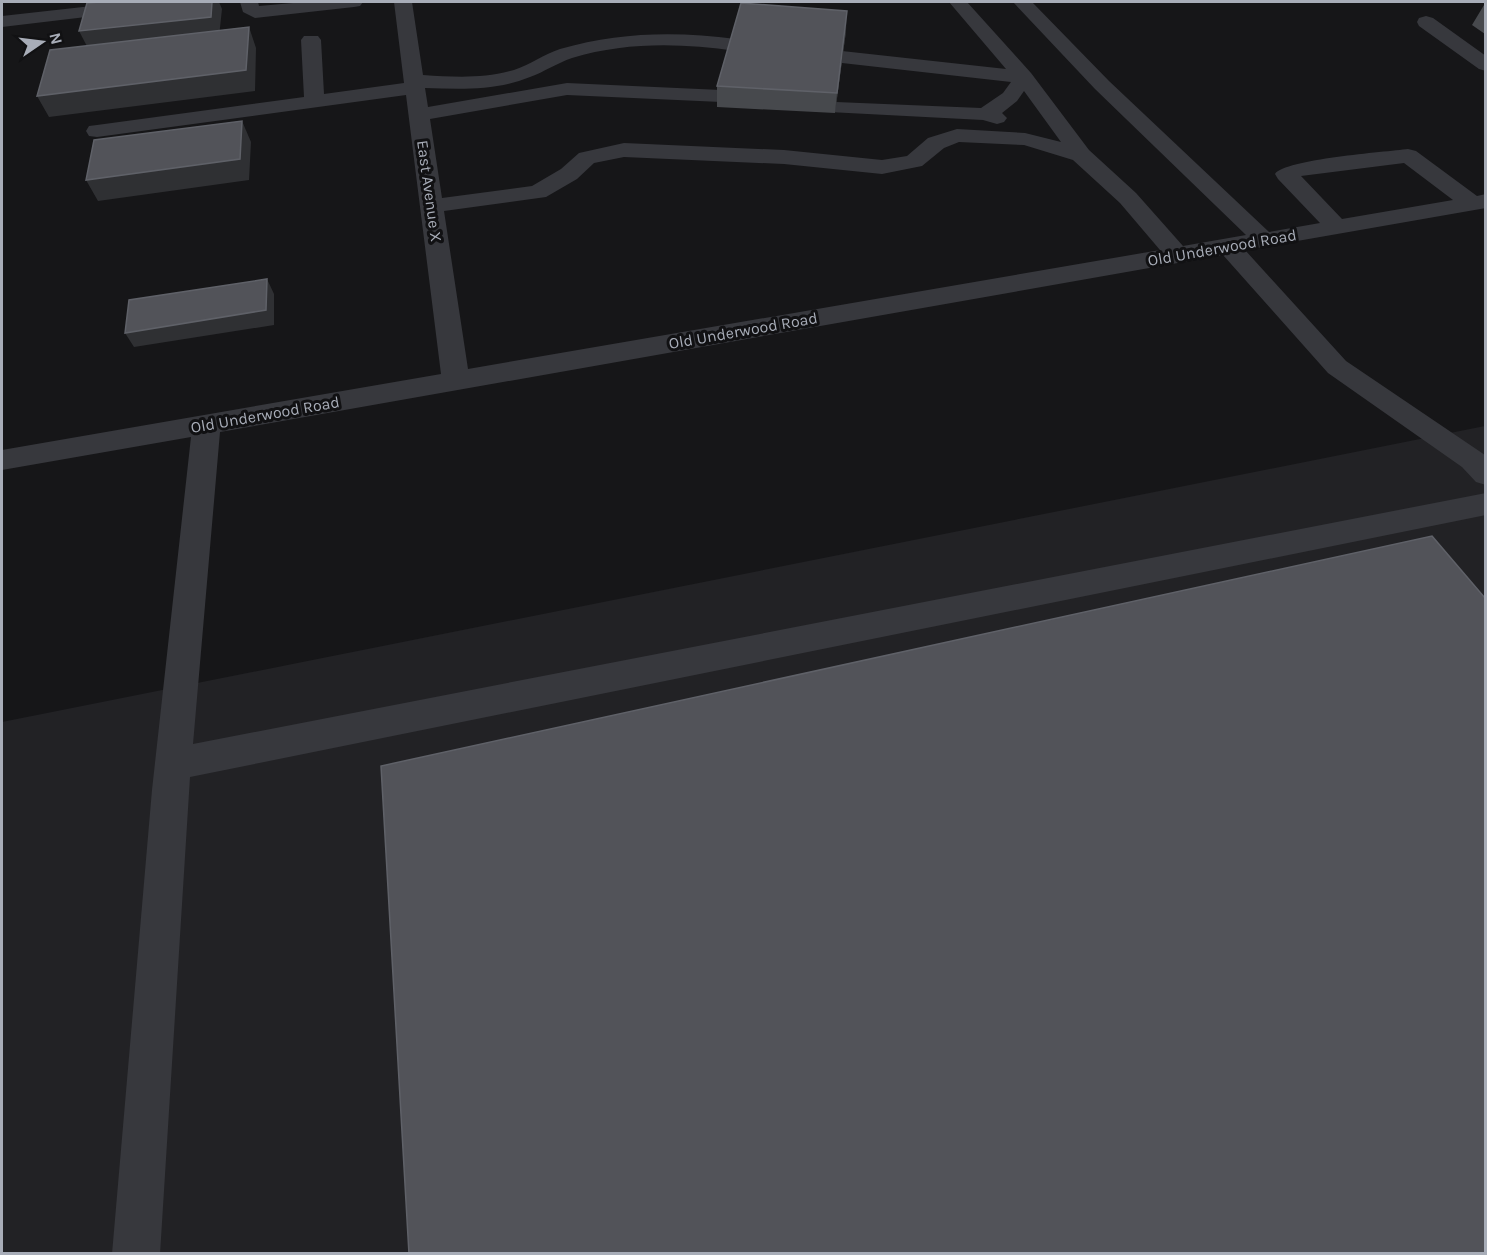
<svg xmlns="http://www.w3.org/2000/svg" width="1487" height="1255" viewBox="0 0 1487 1255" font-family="Karla,sans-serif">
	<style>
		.built { fill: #222225 }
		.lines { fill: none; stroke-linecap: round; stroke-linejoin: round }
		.minor { fill: #37383d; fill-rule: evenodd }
		.wall { fill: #47494d }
		.shaded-wall { fill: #2f3033 }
		.building { fill: #525359; stroke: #5f6168; stroke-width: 1.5 }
		.labels { text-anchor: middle; stroke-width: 6; stroke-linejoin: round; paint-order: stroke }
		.far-street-label { font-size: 16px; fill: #a8adb8; stroke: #111113 }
	</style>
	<rect width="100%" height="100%" fill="#161618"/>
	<path class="built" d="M1485,426V1253L2,1254V722Z"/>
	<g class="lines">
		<path class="minor" d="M128,2H179L176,6L170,7L2,27V16Z
			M240,2H258L259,6L304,2H363L360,6L354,7L255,18L243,12Z
			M394,2H412L423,75C454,77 483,79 514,70C530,65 544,54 560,49C619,32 676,31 736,39L743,41L746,45L743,49L736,51C680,43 626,42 572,58C557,63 544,72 530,77C496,91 461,89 425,88L428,107L567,83L721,90L728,92L731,96L728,100L721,102L567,95L430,119L442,198L532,186L561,169L579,153L624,143L784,150L882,160L907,156L928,138L957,129L1025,133L1061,142L1024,91L1017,101L1002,113L1007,118L1004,122L997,124L983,120L829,112L826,108L829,104L836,102L981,108L1003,93L1011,82L842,63L835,61L832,57L835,53L842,51L1006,69L949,2H967L1031,73L1089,150L1136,193L1183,246L1246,235L1095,89L1013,2H1032L1109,81L1269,232L1320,223L1278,179L1275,174C1285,159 1385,152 1408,149L1416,151L1477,196L1486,194V208L1245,250L1346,361L1482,453L1486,456V485L1476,482L1462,467L1328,373L1223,255L220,432L193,744L1486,493V515L190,777L160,1254H112L152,790L191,437L2,470V450L441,374L406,95L97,137L89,136L86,131L89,126L97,125L304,97L301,40L304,36H318L321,40L324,94L404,83ZM959,142L1024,145L1073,160L1120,203L1160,250L468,369L444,211L546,197L577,179L594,163L624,157L784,164L882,174L922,166L944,148ZM1404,163L1453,200L1342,219L1301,176Z
			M1426,16L1433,18L1486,56V71L1479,69L1419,26L1417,22L1419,18Z"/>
	</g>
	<path class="wall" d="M1485,4V34L1472,25L1484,5Z
		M846,31L835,113L717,107V86Z"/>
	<path class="shaded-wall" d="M212,2H219L222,9L219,37L90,52L79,31Z
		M847,11L846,31L835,113L837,93Z
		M249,27L256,48L255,91L49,117L37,96Z
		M242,121L251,142L249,180L98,201L86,180Z
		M267,279L274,294V325L134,347L125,333Z"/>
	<path class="building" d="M101,2H212L211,17L79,31L87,3Z
		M741,3L847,11L837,93L717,86Z
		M249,27L246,70L37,96L50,50Z
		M242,121L240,159L86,180L94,140Z
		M267,279L266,310L125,333L129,300Z
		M1432,536L1485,598V1254H409L381,766Z"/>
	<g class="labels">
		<g class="far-street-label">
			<text transform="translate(430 191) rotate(82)" y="6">East Avenue X</text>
			<text transform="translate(1222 247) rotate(-10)" y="6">Old Underwood Road</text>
			<text transform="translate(743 330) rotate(-10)" y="6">Old Underwood Road</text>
			<text transform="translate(265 414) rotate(-10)" y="6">Old Underwood Road</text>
		</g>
	</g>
	<rect width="1487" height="1255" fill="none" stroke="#a8adb8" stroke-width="6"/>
	<g transform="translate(42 42) rotate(76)" stroke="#111113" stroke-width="4.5" paint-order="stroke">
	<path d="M0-4.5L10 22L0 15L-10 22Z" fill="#a8adb8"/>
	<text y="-9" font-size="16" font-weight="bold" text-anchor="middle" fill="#a8adb8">N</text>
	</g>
</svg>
